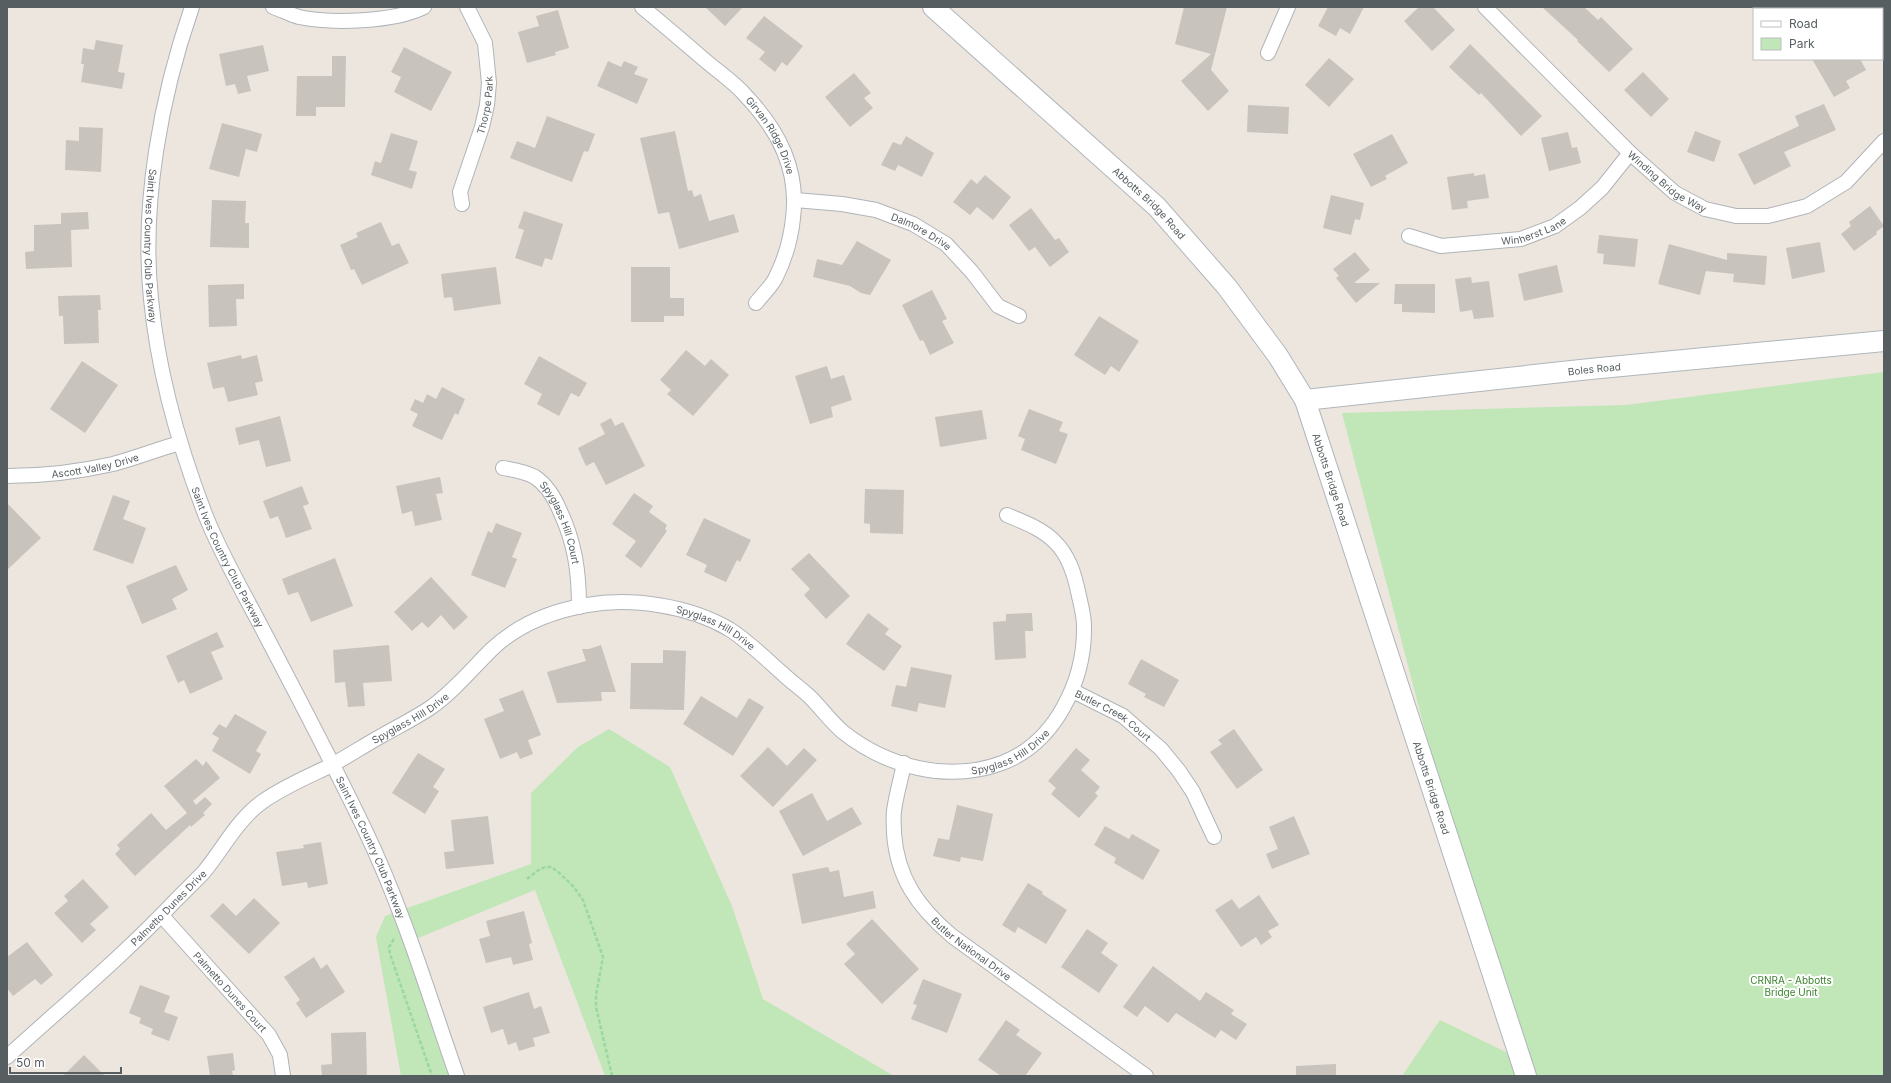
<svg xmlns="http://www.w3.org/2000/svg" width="1891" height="1083" viewBox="0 0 1891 1083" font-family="Inter,sans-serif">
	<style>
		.green { fill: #c1e6b8 }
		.building { fill: #c9c3bd }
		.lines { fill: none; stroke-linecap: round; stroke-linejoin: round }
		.street-casing { stroke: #b0b4b8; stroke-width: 16 }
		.secondary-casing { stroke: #b0b6bb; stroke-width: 22 }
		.path { stroke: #9ad99e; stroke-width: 2.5; stroke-dasharray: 4 2; stroke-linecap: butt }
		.street { stroke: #fff; stroke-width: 14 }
		.secondary { stroke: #fff; stroke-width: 20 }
		.labels { text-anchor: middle; stroke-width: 4; stroke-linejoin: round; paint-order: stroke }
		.street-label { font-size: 10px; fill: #575e61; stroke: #fff }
		.park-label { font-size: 10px; fill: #3b822e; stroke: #fff }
	</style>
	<rect width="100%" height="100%" fill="#ece6de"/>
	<path class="green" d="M1884,372V1076H1402L1440,1020L1514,1056L1424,727L1342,413L1626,405Z
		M609,729L670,767L732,906L763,999L894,1076H605L535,890L411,941L450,1076H401L376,937L385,916L531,864V793L578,747Z"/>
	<path class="building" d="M705,7H743L725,26Z
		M1184,7H1227L1211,70L1229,91L1208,111L1181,81L1211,54L1175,44Z
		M1328,7H1364L1350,34L1340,28L1336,36L1318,26Z
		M1419,7H1433L1455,30L1432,51L1404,21Z
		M1542,7H1584L1598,20L1601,17L1633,49L1609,72L1577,41L1578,40Z
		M558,10L569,48L555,52L556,55L527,63L518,32L539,26L536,16Z
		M764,16L803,46L787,66L782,62L775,72L759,59L765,52L746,38Z
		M96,40L123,45L118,72L125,73L122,89L81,82L84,64H81L83,48L94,50Z
		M1470,44L1542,116L1521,136L1481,93L1479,95L1449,67Z
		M263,45L269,71L247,76L251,91L238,94L235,84L226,86L219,54Z
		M404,47L452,72L431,111L394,92L401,77L391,72Z
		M332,56H346L345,107H316V116H296L297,76H332Z
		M1329,58L1354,79L1329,107L1305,85Z
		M1812,59H1860L1866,70L1846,81L1850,88L1834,97Z
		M608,61L621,67L624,61L638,67L634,74L648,79L637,104L597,86Z
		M1643,72L1669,99L1651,117L1624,90Z
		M854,73L871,93L864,98L873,108L850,127L825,97Z
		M1824,104L1836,130L1784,152L1791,166L1754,185L1738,154L1799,126L1795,116Z
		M1248,105L1289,107L1288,134L1247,132Z
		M547,116L595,134L588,152L584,151L572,182L510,158L517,141L535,148Z
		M222,123L262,134L257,152L246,149L239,177L209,169Z
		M79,127L103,128L101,172L65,170L66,140L79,141Z
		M675,131L688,191L692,190L694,197L701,194L709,221L734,214L739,232L679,249L669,212L658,214L640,138Z
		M1695,131L1721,141L1714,162L1687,152Z
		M1568,132L1572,148L1577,147L1581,163L1549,171L1541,138Z
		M391,133L418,141L409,170L417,172L412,189L371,175L375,161L381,163Z
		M1392,134L1408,163L1385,176L1387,179L1371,187L1353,154Z
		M906,136L934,153L922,177L898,165L895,171L881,165L893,142L901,145Z
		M1474,173V176L1485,174L1489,198L1467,201L1468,208L1452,210L1447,177Z
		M985,175L1011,197L993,220L977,207L970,215L953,202L971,179L977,184Z
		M1331,195L1364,203L1360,220L1355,219L1351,235L1323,228Z
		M212,200L246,201L245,223H249V248L210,247Z
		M1870,206L1884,226L1876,232L1877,234L1854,251L1841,234L1851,226L1849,222Z
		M1031,208L1055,240L1059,238L1069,252L1050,267L1035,247L1029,251L1009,225Z
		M524,211L563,224L552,260L545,258L542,267L515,258L524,230L518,228Z
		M88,212L89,229L71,230L72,267L26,269L25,252L34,251V225L61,224V213Z
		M381,222L392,246L399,243L409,263L362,285L354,269L351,270L340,245L358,237L356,233Z
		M1599,235L1638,239L1635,267L1603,264L1604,254L1597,253Z
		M857,241L891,260L870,295L861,293L850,286L813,277L817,259L842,265Z
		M1820,242L1825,272L1792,279L1786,248Z
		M1669,244L1727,260V253L1767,256L1765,285L1733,282L1734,274L1706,271L1700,295L1658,284Z
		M1355,252L1370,270L1354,283H1380L1356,303L1336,278L1339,276L1333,269Z
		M1557,265L1563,292L1524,301L1518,274Z
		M496,267L501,304L454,311L452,297L444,298L441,274Z
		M631,267H670V298H684V316H664V322H631Z
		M1471,277L1472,283L1489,281L1494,317L1474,319L1472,310L1460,312L1455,279Z
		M244,284V299H236L237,326L209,327L208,285Z
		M1395,284H1435V313L1402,312V304H1394Z
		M932,290L947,319L942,321L954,343L930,355L923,340L920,341L902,305Z
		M100,295L101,310H98L99,343L64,344L63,316H59L58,296Z
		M1099,316L1139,341L1119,372L1111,366L1105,375L1074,355Z
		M686,350L705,366L711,359L729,375L693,416L667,394L671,390L660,380Z
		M241,355L242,359L257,355L263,381L255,383L258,395L228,402L224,387L213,389L207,363Z
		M539,356L587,383L579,397L571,393L559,416L537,404L542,394L524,384Z
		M82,361L118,385L85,433L50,409Z
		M827,366L831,379L844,375L852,400L831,407L833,417L810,424L795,376Z
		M442,387L465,399L458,415L455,413L442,440L412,426L418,414L410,410L415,399L423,403L427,394L436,399Z
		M1029,409L1063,422L1059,431L1068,434L1056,464L1021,450L1025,439L1018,436Z
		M982,410L987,439L940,447L935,417Z
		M280,416L291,461L266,467L259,440L239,445L235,428Z
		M611,418L615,426L623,422L645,466L606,485L594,462L586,466L578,448L605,434L600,424Z
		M440,477L443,493L436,494L442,520L415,526L412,511L402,514L396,486Z
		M302,486L309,504L303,506L312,529L286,538L278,516L270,519L263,501Z
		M865,489L904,490L903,534L870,533V524L864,523Z
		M634,493L653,506L649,512L667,525L665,529L667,531L641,568L625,556L636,541L612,524Z
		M113,495L130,501L123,519L146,528L133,564L93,550Z
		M7,503L41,538L7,570Z
		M704,518L751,540L740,562L737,560L726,582L704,572L707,565L686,555Z
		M496,523L522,533L512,557L517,559L505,588L471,575L488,531L492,533Z
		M809,553L850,596L826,619L804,595L810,589L791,569Z
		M335,558L353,606L311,622L298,592L288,595L282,579Z
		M176,565L188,590L172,599L177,609L142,624L126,586Z
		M431,577L468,617L454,630L441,615L428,628L422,622L412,631L394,612Z
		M868,613L889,629L885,634L902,646L884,671L846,644Z
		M1032,613L1033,631H1025L1026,658L995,660L993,622L1006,621V614Z
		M217,632L224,647L211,652L223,679L190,694L184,680L178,683L166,656Z
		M389,645L392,681L363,683L365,706L348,707L345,682L335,683L333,650Z
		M601,645L616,692H601L602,701L557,703L547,672L586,661L582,649H589Z
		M663,650L686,651L684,710L630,709L631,663H663Z
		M1141,659L1179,680L1164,707L1144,697L1146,694L1128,684Z
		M911,667L952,675L945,708L919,703L917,712L891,706L896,685L906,687Z
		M523,690L541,735L528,740L533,754L520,759L517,752L500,759L484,719L504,711L499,699Z
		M701,696L737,718L749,698L764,707L733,756L683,724Z
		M235,714L267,732L256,751L261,754L250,774L212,751L219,738L212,734L219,724L226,728Z
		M1234,729L1263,770L1237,789L1210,752L1222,744L1218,740Z
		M768,747L787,766L804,748L817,760L773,807L740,776Z
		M1076,748L1090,760L1081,770L1100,787L1095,793L1098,796L1079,818L1051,794L1056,788L1048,781Z
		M418,753L445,769L433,787L439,791L425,814L392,793Z
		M196,759L203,766L206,761L220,778L193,801L196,805L205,797L212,804L203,813L205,815L191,827L190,825L135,876L115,854L120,849L117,845L151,813L166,830L187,813L164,786Z
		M812,793L827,821L852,807L862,824L803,856L779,811Z
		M957,805L993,814L983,861L961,857L960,862L933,856L938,838L949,840Z
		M488,816L494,864L446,869L444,852L454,851L451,820Z
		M1294,816L1310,854L1272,869L1266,854L1278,849L1269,827Z
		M1105,826L1129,839L1132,834L1160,850L1143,880L1114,863L1116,858L1094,845Z
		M321,842L328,884L308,888L307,882L282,886L276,852L304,848L303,845Z
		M828,867L830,872L839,870L844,897L873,891L876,908L802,924L792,874Z
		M83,879L109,907L90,924L96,930L82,943L54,913L68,901L64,896Z
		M1028,883L1043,892L1042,894L1067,910L1046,944L1018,927L1015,933L1002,925Z
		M1259,895L1279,925L1268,931L1272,937L1261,945L1256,937L1241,947L1215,910L1232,899L1239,909Z
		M254,898L280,923L249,954L210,916L223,903L236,916Z
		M524,911L532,943L529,944L533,960L513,965L511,957L486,963L479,939L490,936L486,921Z
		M872,919L919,969L882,1004L844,964L855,954L846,944Z
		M1087,929L1108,943L1101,953L1118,965L1099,993L1061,967Z
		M27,942L53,975L41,985L35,979L13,996L7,988V957Z
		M314,957L321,969L327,964L345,992L306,1018L296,1003L300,1000L284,977Z
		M1153,966L1200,1001L1206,992L1234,1010L1231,1014L1247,1024L1236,1040L1221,1030L1215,1038L1176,1013L1168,1023L1145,1006L1137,1017L1123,1007Z
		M923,979L962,994L947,1033L911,1019L917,1005L913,1004Z
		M140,985L170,996L164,1012L178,1017L169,1041L151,1034L153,1029L139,1023L141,1018L129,1013Z
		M529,992L534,1009L541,1006L550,1033L533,1038L535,1046L519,1051L516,1042L508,1045L503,1029L491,1033L483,1007Z
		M1006,1020L1020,1030L1016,1035L1042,1053L1025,1076H1001L978,1060Z
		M366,1032L367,1076H322L321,1065L332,1064L331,1033Z
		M233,1053L235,1070L232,1071L233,1076H210L207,1056Z
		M84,1055L105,1076H63Z
		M1336,1064V1076H1296V1066Z"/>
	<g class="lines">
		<g class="street-casing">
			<g id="street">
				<path id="s1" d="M192,7C161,96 141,204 151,299C158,372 179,446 205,514C221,555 244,593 264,632C298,697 333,763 365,830C403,909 428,993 457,1076"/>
				<path d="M273,7C282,10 291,15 299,17C332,24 394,22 424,7"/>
				<path id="s2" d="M642,7C664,25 686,44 707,62C720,73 735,83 746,96C779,131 799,170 793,218C791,238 785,259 776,277C772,286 762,295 756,303"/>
				<path id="s3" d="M1485,7L1630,153L1675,193L1705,209L1736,216H1768L1807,206L1846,182L1884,141"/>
				<path d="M1268,53L1288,7"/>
				<path id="s4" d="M795,200L842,204L876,210L913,224L946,244L972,272L998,306L1019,316"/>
				<path id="s5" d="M462,204L460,192L482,127L487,105L489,83L485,43L467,7"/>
				<path id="s6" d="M1409,236L1441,246L1521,239L1555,226L1580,208L1602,188L1630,153"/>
				<path id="s7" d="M503,468C514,470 524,471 535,477C547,485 555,499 560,511C575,543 579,572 579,607"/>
				<path id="s8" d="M7,476C43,476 78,472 113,464C136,458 158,449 180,443"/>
				<path id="s9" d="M1073,691L1123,716L1161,749L1179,771L1193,792L1214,837"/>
				<path id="s10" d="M904,763C901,780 896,795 894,811C893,818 894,826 894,833C897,878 918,907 952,936L1146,1076"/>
				<path id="s11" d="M162,916L269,1035L280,1055L283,1076"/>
				<path id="s12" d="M7,1057C63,1006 124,955 176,900C185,891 194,882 203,873C223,849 237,820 262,802C283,787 307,777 330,766C348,756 365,745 383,735C399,726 415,718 430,708C453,692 471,670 491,650C517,625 552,611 587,605C632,597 690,606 729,629C748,641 765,658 782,673C791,682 802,689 811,698C822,709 831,722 843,732C887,767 948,783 1002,763C1055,743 1085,681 1084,626C1084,616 1081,605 1079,596C1075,576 1069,555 1054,541C1041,528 1023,522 1007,515"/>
			</g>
		</g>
		<g class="secondary-casing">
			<g id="secondary">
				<path id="s13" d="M933,7L1157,207L1227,287L1278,356L1305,400L1526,1076"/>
				<path id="s14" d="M1305,400L1590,369L1884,341"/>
			</g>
		</g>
		<path class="path" d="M527,879L537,871L545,867H551L557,871L573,886L583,900L603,957L596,995V1007L612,1076
			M394,939L389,947L390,954L432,1076"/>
		<use href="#street" class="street"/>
		<use href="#secondary" class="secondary"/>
	</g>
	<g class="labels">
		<g class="street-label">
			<text dy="4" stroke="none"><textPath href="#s5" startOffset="103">Thorpe Park</textPath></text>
			<text dy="4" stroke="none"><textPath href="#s2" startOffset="184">Girvan Ridge Drive</textPath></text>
			<text dy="4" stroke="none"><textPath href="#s3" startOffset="253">Winding Bridge Way</textPath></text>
			<text dy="4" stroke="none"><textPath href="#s13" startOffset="292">Abbotts Bridge Road</textPath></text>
			<text dy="4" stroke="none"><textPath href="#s6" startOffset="128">Winherst Lane</textPath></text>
			<text dy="4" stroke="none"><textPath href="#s4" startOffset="132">Dalmore Drive</textPath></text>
			<text dy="4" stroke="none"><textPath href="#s1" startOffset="244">Saint Ives Country Club Parkway</textPath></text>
			<text dy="4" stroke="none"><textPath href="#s14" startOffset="291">Boles Road</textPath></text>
			<text dy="4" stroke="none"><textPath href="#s8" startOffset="89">Ascott Valley Drive</textPath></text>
			<text dy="4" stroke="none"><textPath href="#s13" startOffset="628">Abbotts Bridge Road</textPath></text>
			<text dy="4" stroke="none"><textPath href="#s7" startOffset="87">Spyglass Hill Court</textPath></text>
			<text dy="4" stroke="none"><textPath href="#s1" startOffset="568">Saint Ives Country Club Parkway</textPath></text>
			<text dy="4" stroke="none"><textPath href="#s12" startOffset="880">Spyglass Hill Drive</textPath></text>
			<text dy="4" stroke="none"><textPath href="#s9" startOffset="47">Butler Creek Court</textPath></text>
			<text dy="4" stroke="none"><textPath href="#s12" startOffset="532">Spyglass Hill Drive</textPath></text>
			<text dy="4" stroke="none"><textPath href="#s12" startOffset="1228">Spyglass Hill Drive</textPath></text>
			<text dy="4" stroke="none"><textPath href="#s13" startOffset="952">Abbotts Bridge Road</textPath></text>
			<text dy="4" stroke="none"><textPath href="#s1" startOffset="892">Saint Ives Country Club Parkway</textPath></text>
			<text dy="4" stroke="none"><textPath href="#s12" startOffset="220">Palmetto Dunes Drive</textPath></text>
			<text dy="4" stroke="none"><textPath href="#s10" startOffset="216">Butler National Drive</textPath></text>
			<text dy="4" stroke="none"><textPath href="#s11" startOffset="102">Palmetto Dunes Court</textPath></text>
		</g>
		<g class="park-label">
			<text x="1791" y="984">CRNRA - Abbotts<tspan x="1791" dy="12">Bridge Unit</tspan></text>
		</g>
	</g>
	<rect width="1891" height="1083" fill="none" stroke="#575e61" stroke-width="16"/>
	<rect x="1753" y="8" width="130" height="52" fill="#ffffff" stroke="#bcbfc0"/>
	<rect x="1761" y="21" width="20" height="6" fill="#ffffff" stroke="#bcbfc0"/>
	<text x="1789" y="28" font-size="12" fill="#575e61">Road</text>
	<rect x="1761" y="38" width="20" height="12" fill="#c1e6b8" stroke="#bcbfc0"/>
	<text x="1789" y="48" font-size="12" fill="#575e61">Park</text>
	<path d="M10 1067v6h111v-6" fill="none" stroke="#575e61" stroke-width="2"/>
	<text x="16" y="1067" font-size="12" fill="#575e61" stroke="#ffffff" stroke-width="3" paint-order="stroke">50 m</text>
</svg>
